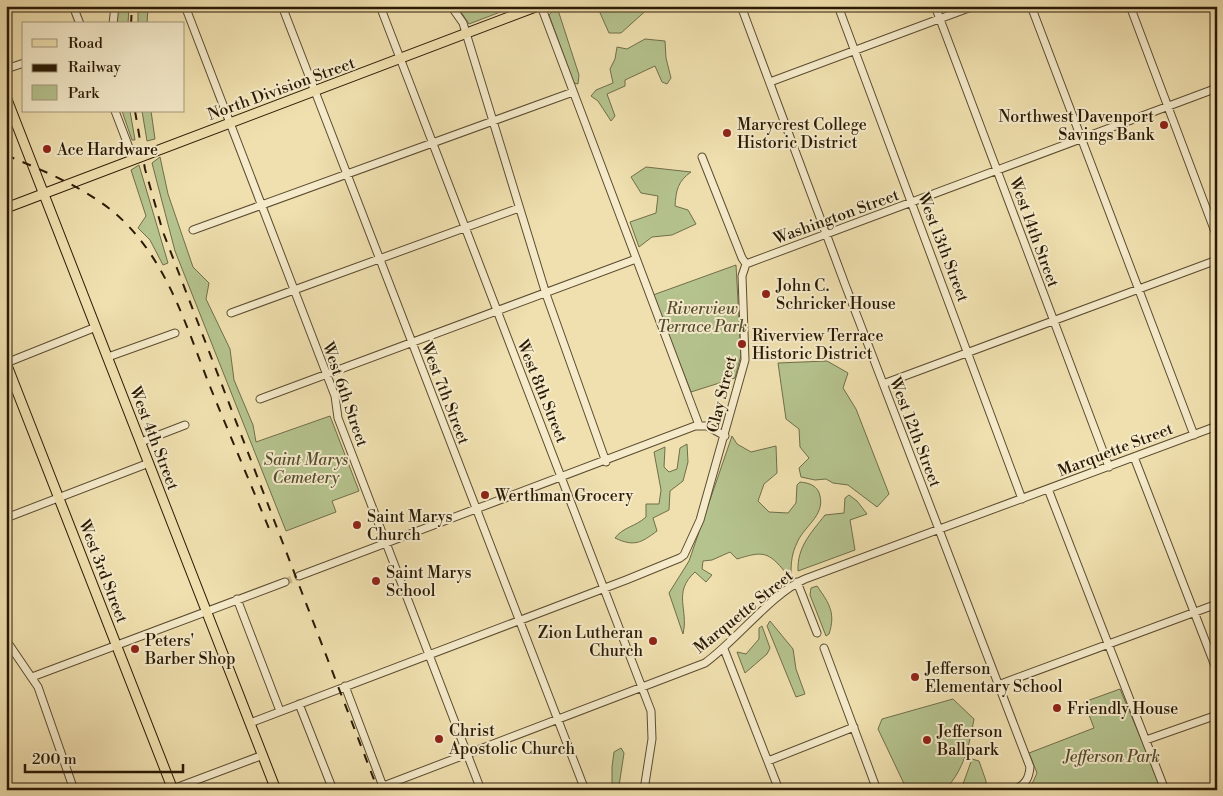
<svg xmlns="http://www.w3.org/2000/svg" width="1223" height="796" viewBox="0 0 1223 796" font-family="'Libre Bodoni',serif">
	<style>
		.green { fill: #b5c38e; stroke: #706e4a }
		.lines { fill: none; stroke-linecap: round; stroke-linejoin: round }
		.minor-tunnel { stroke: #c8b88d; stroke-width: 7; stroke-dasharray: 7 3.5; stroke-linecap: butt }
		.minor-casing { stroke: #5c4c30; stroke-width: 9 }
		.major-casing { stroke: #2a1a05; stroke-width: 11 }
		.minor { stroke: #f5ebcb; stroke-width: 7 }
		.major { stroke: #f0e0af; stroke-width: 9 }
		.rail { stroke: #2a1a05; stroke-width: 2; stroke-dasharray: 9 9; stroke-linecap: butt }
		.poi-dot { fill: #8f2418; stroke: #f5ebcb; stroke-width: 2 }
		.labels { text-anchor: middle; stroke-width: 4; stroke-linejoin: round; paint-order: stroke }
		.street-label { font-size: 16px; fill: #2a1a05; stroke: #f5ebcb }
		.poi-label { font-size: 16px; fill: #2a1a05; stroke: #f5ebcb; text-anchor: start }
		.park-label { font-size: 16px; font-style: italic; fill: #544d2e; stroke: #f5ebcb }
	</style>
	<rect width="100%" height="100%" fill="#f0e0af"/>
	<filter id="stains"><feTurbulence type="fractalNoise" baseFrequency=".004" numOctaves="4"/><feColorMatrix values="0 0 0 0 .2 0 0 0 0 .09 0 0 0 0 .02 0 0 0 .5 -.17"/></filter>
	<radialGradient id="worn" r=".72"><stop offset=".6" stop-color="#630" stop-opacity="0"/><stop offset="1" stop-color="#630" stop-opacity=".3"/></radialGradient>
	<path class="green" d="M118,6H129L128,24H116Z
		M138,6H148L147,24H138Z
		M457,6H516L469,24Z
		M557,6H568L558,10L579,75L578,84L574,83L549,15Z
		M597,6H651L621,33H609Z
		M645,39L665,41L666,58L671,78L667,84L662,82L655,66L625,80V86L607,94L615,116L611,121L598,101L591,96L596,90L613,83L610,69L615,59L617,47L627,49Z
		M122,111H130L135,140H132Z
		M142,111H151L155,139L147,141Z
		M160,157L168,194L193,267L209,283L206,299L230,349L234,380L253,425L256,442L330,416L359,491L332,501L336,512L286,531L175,251L152,163Z
		M139,165L168,263L163,265L150,240L138,228L146,216L131,170Z
		M646,167L691,172C678,181 676,190 675,206L688,210L696,224L672,235L652,237L639,247L630,222L656,213L658,196L641,193L631,177Z
		M736,265L741,355L735,378L691,392L653,295Z
		M827,361L848,373L843,388L856,409L889,494L877,507L848,485L833,483L826,479L815,480L801,477L799,468L809,458L800,447L799,429L786,419L778,363Z
		M732,436L737,444L751,452L776,446L777,473L764,484L758,501L769,512L788,513L796,503L797,485L800,482C810,483 818,486 820,496C825,516 803,527 797,543C792,553 791,562 791,573H786C768,551 763,551 737,559L730,552L712,560L703,561L702,569L712,575L706,582L695,572C672,593 689,609 683,634L669,593L689,561Z
		M687,444L688,462L683,481L670,491L669,510L653,518L657,531C641,543 634,547 615,538C623,527 635,527 646,517V504H659L661,490L654,452L665,447L664,467L669,472L677,469L680,448Z
		M849,495L857,501L867,514L850,520L855,550L798,571C797,547 811,533 825,515L844,513L845,498Z
		M817,586C829,603 836,613 829,634L826,636L810,595L811,588Z
		M770,621L793,649L796,669L805,694L796,697L767,626Z
		M762,626L770,648L767,654L745,673L737,652L746,654L759,639V628Z
		M1120,689L1161,786L1150,790H1025L1033,782L1037,773L1029,753L1094,728L1084,702Z
		M953,699L974,719C969,747 964,769 945,790H907L878,729L882,719Z
		M621,748L624,753L619,786L618,790H612V767L614,752Z
		M972,759L979,761L986,781V790H958L962,787Z"/>
	<g class="lines">
		<path class="minor-tunnel" d="M285,582L299,576"/>
		<g class="minor-casing">
			<path id="minor" d="M73,6L80,24
				M185,6L335,396L338,418L481,790
				M282,6L585,790
				M380,6L651,711L652,739L644,790
				M451,6L463,23L466,33L546,294L606,462
				M541,6L699,425
				M741,6L846,287L1030,767C1029,779 1025,785 1014,790
				M838,6L1022,499
				M935,6L1109,467
				M1031,6L1194,435
				M1130,6L1217,237
				M113,24L115,6
				M6,69L24,63
				M770,82L974,6
				M115,111L133,158
				M702,157L742,258L746,264
				M193,230L573,92
				M746,264L1217,88
				M231,313L519,208
				M108,357L175,333
				M6,363L96,327
				M883,384L1217,260
				M260,399L636,259
				M141,442L185,425
				M1134,457L1217,671
				M1048,489L1165,790
				M6,518L149,463
				M299,576L695,426H707L725,436
				M797,582L817,633
				M237,599L280,711
				M6,640L38,687L74,790
				M824,648L877,790
				M724,649L779,790
				M32,677L285,582
				M998,685L1217,604
				M345,686L384,789
				M299,704L333,790
				M250,723L626,580L680,558L684,555L700,520L745,360L742,276L746,264
				M1146,740L1217,715
				M768,761L854,727
				M170,790L263,755
				M373,790L705,663C737,640 772,593 805,579L1217,426"/>
		</g>
		<g class="major-casing">
			<path id="major" d="M6,97L276,790
				M6,208L538,6
				M6,363L173,790"/>
		</g>
		<use href="#minor" class="minor"/>
		<use href="#major" class="major"/>
		<path class="rail" d="M131,24L132,6
			M135,111L145,169L163,232L378,790
			M6,155C44,171 84,187 116,214C168,260 186,327 211,389C231,438 252,487 272,536"/>
	</g>
	<g class="poi-dot">
		<circle cx="1164" cy="125" r="5"/>
		<circle cx="727" cy="133" r="5"/>
		<circle cx="47" cy="149" r="5"/>
		<circle cx="766" cy="294" r="5"/>
		<circle cx="742" cy="344" r="5"/>
		<circle cx="485" cy="495" r="5"/>
		<circle cx="357" cy="525" r="5"/>
		<circle cx="376" cy="581" r="5"/>
		<circle cx="653" cy="641" r="5"/>
		<circle cx="135" cy="649" r="5"/>
		<circle cx="915" cy="677" r="5"/>
		<circle cx="1057" cy="708" r="5"/>
		<circle cx="439" cy="739" r="5"/>
		<circle cx="927" cy="740" r="5"/>
	</g>
	<g class="labels">
		<g class="street-label">
			<text transform="translate(281 88) rotate(-20)" y="6">North Division Street</text>
			<text transform="translate(836 216) rotate(-20)" y="6">Washington Street</text>
			<text transform="translate(1035 232) rotate(70)" y="6">West 14th Street</text>
			<text transform="translate(944 247) rotate(69)" y="6">West 13th Street</text>
			<text transform="translate(543 391) rotate(68)" y="6">West 8th Street</text>
			<text transform="translate(446 393) rotate(69)" y="6">West 7th Street</text>
			<text transform="translate(346 394) rotate(71)" y="6">West 6th Street</text>
			<text transform="translate(721 394) rotate(-76)" y="6">Clay Street</text>
			<text transform="translate(916 432) rotate(69)" y="6">West 12th Street</text>
			<text transform="translate(155 438) rotate(69)" y="6">West 4th Street</text>
			<text transform="translate(1115 449) rotate(-21)" y="6">Marquette Street</text>
			<text transform="translate(104 571) rotate(69)" y="6">West 3rd Street</text>
			<text transform="translate(743 611) rotate(-39)" y="6">Marquette Street</text>
		</g>
		<g class="poi-label">
			<text x="1154" y="122" text-anchor="end">Northwest Davenport<tspan x="1154" dy="18">Savings Bank</tspan></text>
			<text x="737" y="130">Marycrest College<tspan x="737" dy="18">Historic District</tspan></text>
			<text x="57" y="155">Ace Hardware</text>
			<text x="776" y="291">John C.<tspan x="776" dy="18">Schricker House</tspan></text>
			<text x="752" y="341">Riverview Terrace<tspan x="752" dy="18">Historic District</tspan></text>
			<text x="495" y="501">Werthman Grocery</text>
			<text x="367" y="522">Saint Marys<tspan x="367" dy="18">Church</tspan></text>
			<text x="386" y="578">Saint Marys<tspan x="386" dy="18">School</tspan></text>
			<text x="643" y="638" text-anchor="end">Zion Lutheran<tspan x="643" dy="18">Church</tspan></text>
			<text x="145" y="646">Peters'<tspan x="145" dy="18">Barber Shop</tspan></text>
			<text x="925" y="674">Jefferson<tspan x="925" dy="18">Elementary School</tspan></text>
			<text x="1067" y="714">Friendly House</text>
			<text x="449" y="736">Christ<tspan x="449" dy="18">Apostolic Church</tspan></text>
			<text x="937" y="737">Jefferson<tspan x="937" dy="18">Ballpark</tspan></text>
		</g>
		<g class="park-label">
			<text x="702" y="314">Riverview<tspan x="702" dy="18">Terrace Park</tspan></text>
			<text x="306" y="465">Saint Marys<tspan x="306" dy="18">Cemetery</tspan></text>
			<text x="1112" y="762">Jefferson Park</text>
		</g>
	</g>
	<rect width="1223" height="796" fill="none" stroke="#f0e0af" stroke-width="25"/>
	<rect x="8" y="8" width="1208" height="781" fill="none" stroke="#2a1a05" stroke-width="2.5"/>
	<rect x="12" y="12" width="1198" height="771" fill="none" stroke="#2a1a05"/>
	<rect x="22" y="22" width="162" height="90" fill="#f5ebcb" stroke="#a4977c"/>
	<rect x="32" y="39" width="25" height="8" fill="#f0e0af" stroke="#a4977c"/>
	<text x="68" y="48" font-size="15" fill="#2a1a05">Road</text>
	<rect x="32" y="64" width="25" height="8" fill="#2a1a05" stroke="#a4977c"/>
	<text x="68" y="72" font-size="15" fill="#2a1a05">Railway</text>
	<rect x="32" y="85" width="25" height="15" fill="#b5c38e" stroke="#a4977c"/>
	<text x="68" y="98" font-size="15" fill="#2a1a05">Park</text>
	<path d="M25 764v8h158v-8" fill="none" stroke="#2a1a05" stroke-width="2.5"/>
	<text x="32" y="764" font-size="15" fill="#2a1a05" stroke="#f5ebcb" stroke-width="4" paint-order="stroke">200 m</text>
	<rect width="100%" height="100%" filter="url(#stains)"/>
	<rect width="100%" height="100%" fill="url(#worn)"/>
</svg>
